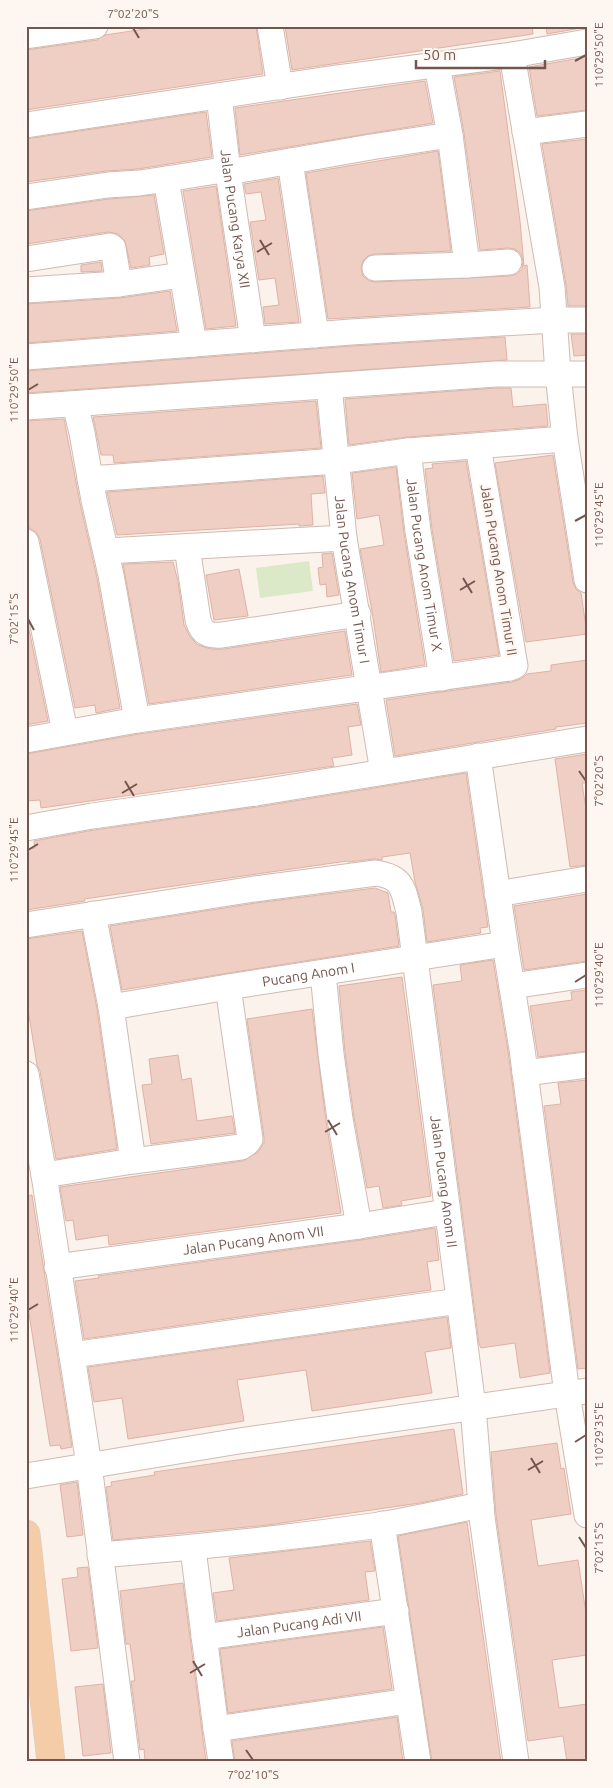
<svg xmlns="http://www.w3.org/2000/svg" width="613" height="1788" viewBox="0 0 613 1788" font-family="Ubuntu,sans-serif">
	<style>
		.green { fill: #dbe9c9 }
		.building { fill: #efcec4; stroke: #e0b2a5 }
		.lines { fill: none; stroke-linecap: round; stroke-linejoin: round }
		.minor-casing { stroke: #cfbbb3; stroke-width: 27 }
		.major-casing { stroke: #d8d0ce; stroke-width: 29 }
		.minor { stroke: #fff; stroke-width: 25 }
		.major { stroke: #f4cca8; stroke-width: 28 }
		.ticks { fill: none; stroke: #75564f; stroke-width: 2 }
		.labels { text-anchor: middle; stroke-width: 4.5; stroke-linejoin: round; paint-order: stroke }
		.street-label { font-size: 14px; fill: #75564f; stroke: #fef7f1 }
		.neatline { fill: none; stroke: #75564f; stroke-width: 2 }
		.ticks-label { font-size: 12px; text-anchor: middle; fill: #75564f }
	</style>
	<rect width="100%" height="100%" fill="#fbf2eb"/>
	<path class="green" d="M309,561L313,591L260,598L256,568Z"/>
	<path class="building" d="M165,26H256L263,74L26,110V50L97,40L105,35Z
		M285,26H532L533,34L292,70Z
		M546,26H580L581,28L547,34Z
		M586,57L587,110L537,116L529,67Z
		M500,71L520,221L524,266L527,265L530,307L328,319L306,173L438,151L451,251L375,254L368,256L363,261L361,268L363,276L369,281L375,282L510,276L517,274L522,269L523,261L521,254L515,249L508,248L480,250L464,133L454,77Z
		M425,81L433,123L240,155L235,108Z
		M206,112L212,157L138,169L106,171L26,182V139Z
		M587,139V306H568L566,285L542,144Z
		M278,178L299,322L265,324L263,307L279,305L275,278L259,280L250,222L266,220L261,192L246,194L244,184Z
		M216,186L236,326L206,329L183,191Z
		M154,195L164,254L149,257L150,265L131,268L125,241L118,234L108,232L26,244V211L109,199Z
		M101,262L102,271L81,272V265Z
		M170,291L177,331L26,343V304L120,298Z
		M571,334H587V355L574,356Z
		M505,337L507,360L26,393V371L352,346Z
		M496,388H511L513,407L546,404L548,426L407,437L349,445L345,399Z
		M316,401L321,448L114,463L113,455H101L93,417Z
		M64,419L80,503L97,578L120,708L96,713L95,705L75,708L40,539L36,532L29,528L26,513V421Z
		M553,455L573,582L576,589L581,593L587,634L526,642L495,463Z
		M466,461L499,655L454,661L432,529L425,469L433,468L432,464Z
		M396,467L404,533L425,665L381,672L372,611L360,549L384,545L379,515L357,519L352,473Z
		M323,476L325,493L311,494L313,525L299,526V524L217,529L117,535L107,492Z
		M332,553L339,595L327,597L326,584L320,585L318,568L323,567L322,554Z
		M173,562L178,581L184,625L190,637L198,645L211,649H224L345,631L352,675L149,704L123,564Z
		M239,569L248,616L214,620L206,575Z
		M26,615L48,721L26,725Z
		M587,660V723L556,727V729L395,756L386,700L512,682L521,679L527,674L551,671V665Z
		M357,704L361,725L348,727L352,755L332,758L334,766L41,808L40,800L26,801V754L139,734Z
		M587,754V783H582L587,816V865L570,867L555,759Z
		M466,773L488,927L480,928L481,933L427,942L423,909L415,882L410,853L382,857V860L374,859L348,862L347,861L84,899L85,901L26,910V850L35,848L34,841L94,830L258,807Z
		M375,888L388,893L391,912H394L395,915L399,946L122,990L110,926L256,903Z
		M587,894V961L524,970L514,906Z
		M82,931L97,1009L117,1149L56,1159L40,1071L37,1065L26,997V939Z
		M493,960L508,1051L550,1373L520,1378L515,1343L481,1348L479,1344L433,985L462,981L460,965Z
		M402,977L431,1196L401,1201L402,1205L383,1208L379,1186L367,1188L354,1117L345,1052L339,986Z
		M587,990V1051L538,1057L530,1006L572,1000L571,992Z
		M312,1009L326,1121L341,1213L109,1245L108,1235L76,1240L73,1220L66,1221L60,1187L243,1161L258,1152L264,1143V1137L247,1019Z
		M178,1055L182,1080L191,1078L197,1121L232,1116L235,1133L151,1144L142,1085L152,1084L149,1059Z
		M587,1080V1368L578,1369L544,1106L561,1104L558,1083Z
		M32,1195L72,1447L61,1449L60,1445L50,1446L26,1295V1196Z
		M435,1228L439,1260L427,1262L431,1290L84,1339L75,1281L99,1278L98,1276L361,1240Z
		M447,1317L451,1348L425,1352L432,1393L312,1411L306,1370L237,1380L244,1421L128,1439L122,1398L94,1402L88,1367Z
		M454,1429L463,1494L420,1503L268,1525L113,1540L106,1487L112,1486L111,1482L155,1475L154,1472Z
		M557,1443L561,1469L564,1468L571,1514L531,1520L538,1566L578,1560L587,1620V1655L552,1660L559,1708L587,1704V1762H567L563,1736L528,1741L496,1515L491,1452Z
		M77,1482L83,1535L67,1537L60,1485Z
		M467,1522L501,1762H432L398,1536Z
		M370,1541L375,1571L365,1572L369,1600L217,1621L213,1593L234,1590L229,1558Z
		M88,1567L98,1648L71,1651L62,1579L78,1577L77,1568Z
		M183,1583L206,1762H145L144,1749L140,1750L131,1681H135L130,1644H126L120,1591Z
		M383,1627L392,1689L228,1713L220,1649Z
		M103,1684L111,1753L83,1756L75,1687Z
		M397,1717L403,1762H235L232,1741Z"/>
	<g class="lines">
		<g class="minor-casing">
			<g id="minor">
				<path d="M270,26L280,87"/>
				<path d="M26,36L95,26"/>
				<path d="M512,55L552,287L558,374L565,439L587,580"/>
				<path d="M437,65L450,135L467,265"/>
				<path id="s1" d="M219,96L228,172L253,340"/>
				<path d="M26,125L336,78L512,55L587,42"/>
				<path d="M525,132L587,124"/>
				<path d="M290,161L316,335"/>
				<path d="M166,179L223,170L228,172L371,147L450,135"/>
				<path d="M26,197L108,185L140,183L166,179L194,344"/>
				<path d="M26,259L110,246L113,248L119,284L182,275"/>
				<path d="M375,268L467,265L509,262"/>
				<path d="M26,290L119,284"/>
				<path d="M26,357L351,332L554,320H587"/>
				<path id="s2" d="M329,386L344,538L383,772"/>
				<path d="M75,404L82,433L94,500L111,575L137,720L510,668L515,666L478,446"/>
				<path d="M26,407L496,374H587"/>
				<path id="s3" d="M408,451L418,531L442,678"/>
				<path d="M90,479L337,461L408,451L565,439"/>
				<path d="M26,542L65,732"/>
				<path d="M187,547L198,620C202,634 209,636 222,635L358,614"/>
				<path d="M106,551L344,538"/>
				<path d="M26,740L137,720"/>
				<path d="M478,756L505,944L522,1049L567,1394L587,1515"/>
				<path d="M26,828L92,816L256,793L587,739"/>
				<path d="M497,894L587,879"/>
				<path d="M93,914L111,1007L133,1161"/>
				<path id="s4" d="M26,925L254,889L376,873C403,877 403,889 409,912L473,1407L482,1517L516,1762"/>
				<path d="M323,973L331,1054L340,1119L359,1226"/>
				<path d="M512,986L587,975"/>
				<path id="s5" d="M111,1007L228,987L505,944"/>
				<path d="M525,1073L587,1065"/>
				<path d="M26,1074L44,1175L89,1465L127,1762"/>
				<path d="M44,1175L133,1161L241,1147L247,1143L250,1139L228,987"/>
				<path id="s6" d="M57,1267L359,1226L446,1212"/>
				<path d="M72,1355L459,1301"/>
				<path d="M26,1476L239,1441L587,1391"/>
				<path d="M382,1524L418,1762"/>
				<path d="M193,1549L216,1729L221,1762"/>
				<path d="M100,1555C194,1548 287,1538 380,1525C414,1519 447,1512 481,1505"/>
				<path id="s7" d="M204,1637L396,1611"/>
				<path d="M216,1729L409,1701"/>
			</g>
		</g>
		<g class="major-casing">
			<path id="major" d="M26,1534L51,1762"/>
		</g>
		<use href="#minor" class="minor"/>
		<use href="#major" class="major"/>
	</g>
	<path class="ticks" d="M133,28L139,38M575,61L586,55M260,240L269,255M257,252L272,243M28,390L38,384M575,521L586,515M463,578L472,593M460,590L475,581M28,619L34,630M579,771L586,781M125,781L134,796M122,793L137,784M28,850L38,844M575,982L586,975M328,1120L337,1135M325,1132L340,1123M28,1310L38,1304M575,1442L586,1435M531,1458L540,1473M528,1470L543,1461M579,1537L586,1548M193,1661L202,1676M190,1673L205,1664M246,1750L253,1760"/>
	<g class="labels">
		<g class="street-label">
			<text dy="5" stroke="none"><textPath href="#s1" startOffset="124">Jalan Pucang Karya XII</textPath></text>
			<text dy="5" stroke="none"><textPath href="#s3" startOffset="115">Jalan Pucang Anom Timur X</textPath></text>
			<text transform="translate(499 570) rotate(81)" y="5">Jalan Pucang Anom Timur II</text>
			<text dy="5" stroke="none"><textPath href="#s2" startOffset="195">Jalan Pucang Anom Timur I</textPath></text>
			<text dy="5" stroke="none"><textPath href="#s5" startOffset="200">Pucang Anom I</textPath></text>
			<text dy="5" stroke="none"><textPath href="#s4" startOffset="682">Jalan Pucang Anom II</textPath></text>
			<text dy="5" stroke="none"><textPath href="#s6" startOffset="198">Jalan Pucang Anom VII</textPath></text>
			<text dy="5" stroke="none"><textPath href="#s7" startOffset="96">Jalan Pucang Adi VII</textPath></text>
		</g>
	</g>
	<rect width="613" height="1788" fill="none" stroke="#fef7f1" stroke-width="55"/>
	<path d="M416 60v8h129v-8" fill="none" stroke="#75564f" stroke-width="2.5"/>
	<text x="423" y="60" font-size="15" fill="#75564f" stroke="#fef7f1" stroke-width="4" paint-order="stroke">50 m</text>
	<rect x="28" y="28" width="558" height="1732" class="neatline"/>
	<g class="ticks-label">
		<text x="133" y="18">7°02'20"S</text>
		<text transform="translate(599 55) rotate(-90)" y="4">110°29'50"E</text>
		<text transform="translate(14 390) rotate(-90)" y="4">110°29'50"E</text>
		<text transform="translate(599 515) rotate(-90)" y="4">110°29'45"E</text>
		<text transform="translate(14 619) rotate(-90)" y="4">7°02'15"S</text>
		<text transform="translate(599 781) rotate(-90)" y="4">7°02'20"S</text>
		<text transform="translate(14 850) rotate(-90)" y="4">110°29'45"E</text>
		<text transform="translate(599 975) rotate(-90)" y="4">110°29'40"E</text>
		<text transform="translate(14 1310) rotate(-90)" y="4">110°29'40"E</text>
		<text transform="translate(599 1435) rotate(-90)" y="4">110°29'35"E</text>
		<text transform="translate(599 1548) rotate(-90)" y="4">7°02'15"S</text>
		<text x="253" y="1779">7°02'10"S</text>
	</g>
</svg>
